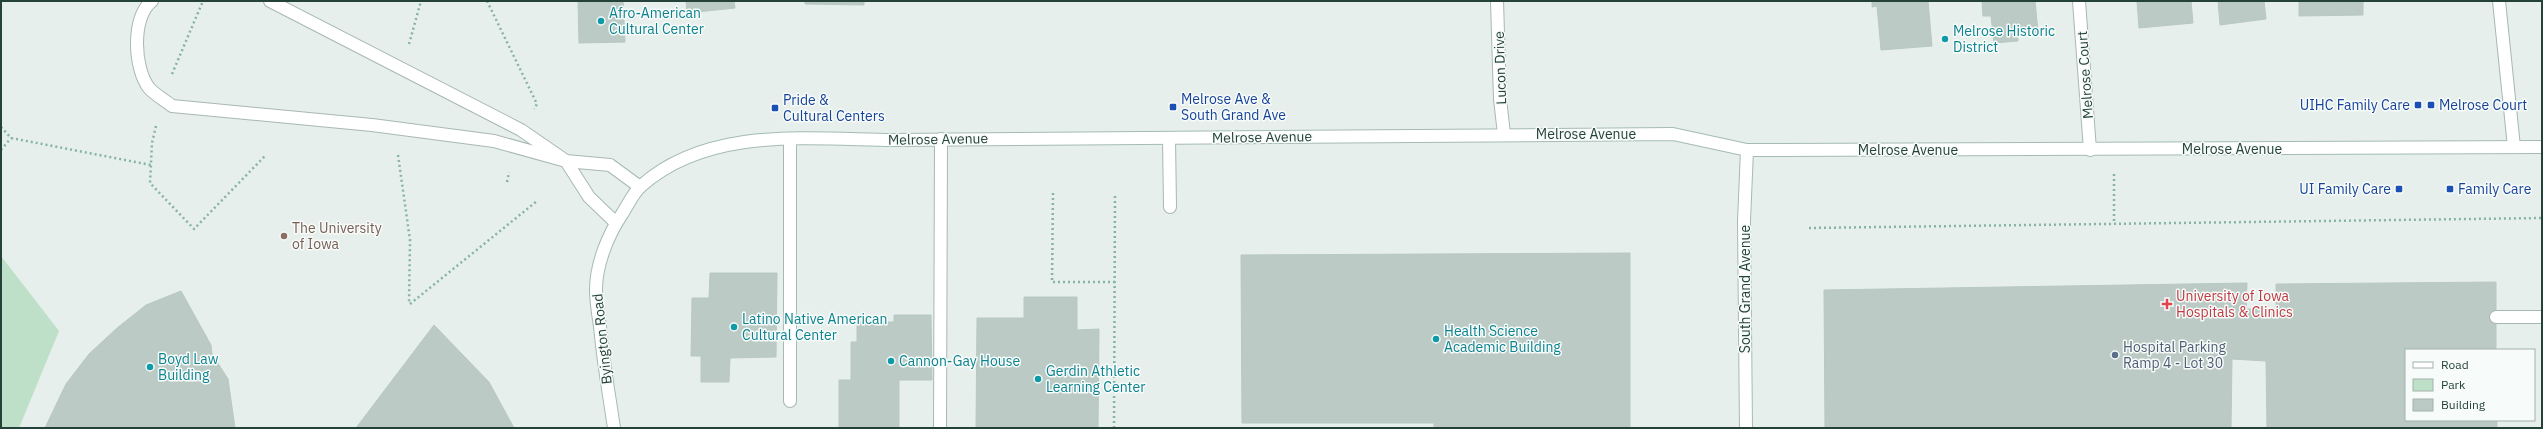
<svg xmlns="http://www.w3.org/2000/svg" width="2543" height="429" viewBox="0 0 2543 429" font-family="'IBM Plex Sans',sans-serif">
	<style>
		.green { fill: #bfe0c8 }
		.building { fill: #bbcac4; stroke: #b8c9c2 }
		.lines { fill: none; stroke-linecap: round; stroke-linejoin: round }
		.lane-casing { stroke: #a8b8b2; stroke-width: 14 }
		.street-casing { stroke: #a8b8b2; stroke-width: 14 }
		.secondary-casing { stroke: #a4bbb3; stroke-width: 14 }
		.path { stroke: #86b3a5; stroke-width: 2.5; stroke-dasharray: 2 3; stroke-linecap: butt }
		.lane { stroke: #fff; stroke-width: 12 }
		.street { stroke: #fff; stroke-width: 12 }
		.secondary { stroke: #fff; stroke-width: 12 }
		.culture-dot { fill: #0f9aa8; stroke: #f7fbf9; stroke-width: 1.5 }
		.transit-dot { fill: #1a4fb4; stroke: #f7fbf9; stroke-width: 1.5 }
		.education-dot { fill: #8d6e63; stroke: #f7fbf9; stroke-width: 1.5 }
		.health-dot { fill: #e0444e; stroke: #f7fbf9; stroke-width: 1.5 }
		.service-dot { fill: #5c6f8a; stroke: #f7fbf9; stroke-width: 1.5 }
		.labels { text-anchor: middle; stroke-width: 3; stroke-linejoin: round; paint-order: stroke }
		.culture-label { font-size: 14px; fill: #0d838f; stroke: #f7fbf9; text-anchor: start }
		.street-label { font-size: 14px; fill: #24423a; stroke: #f7fbf9 }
		.transit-label { font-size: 14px; fill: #164399; stroke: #f7fbf9; text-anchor: start }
		.education-label { font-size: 14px; fill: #785e54; stroke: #f7fbf9; text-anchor: start }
		.health-label { font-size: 14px; fill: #be3a42; stroke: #f7fbf9; text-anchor: start }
		.service-label { font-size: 14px; fill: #4e5e75; stroke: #f7fbf9; text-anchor: start }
	</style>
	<rect width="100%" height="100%" fill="#e6efeb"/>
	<path class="green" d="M1,256L59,331L19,428H1Z"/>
	<path class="building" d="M578,1H623L625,42L579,43Z
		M686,1H734L735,8L687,13Z
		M805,1H864V5L805,4Z
		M1872,1H1928L1932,46L1881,50L1877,6L1872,7Z
		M1982,1H2035L2038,32L2018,34V41L1994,43L1991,16H1983Z
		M2137,1H2191L2193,23L2139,28Z
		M2218,1H2264L2266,19L2220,25Z
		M2299,1H2363V15L2299,16Z
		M1630,253V428H1434V423H1242L1241,255Z
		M710,273H777L776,357L730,358L729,382H701V356H691L692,298H709Z
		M2496,282V350H2406V420H2497V428H2267L2266,361L2232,359L2231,428H1825L1824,290L2247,283L2246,309H2276V284Z
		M181,291L211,345L212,354L228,379L235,428H45L66,384L89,354L117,328L146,305Z
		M1024,297H1077V330L1099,329L1098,428H976L977,318H1024Z
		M894,315H931L932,380H899V428H839V380H851V342H857V322H894Z
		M434,325L489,382L514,428H356Z"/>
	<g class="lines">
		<g class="lane-casing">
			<path id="lane" d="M152,1C131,17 134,69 149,88C155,95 165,100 172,106L372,125L494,141L566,161L610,165L640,187
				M270,1L521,130L566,161L589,197L616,223
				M2499,1L2514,147
				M1169,138L1170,207
				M2496,317H2542
				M790,401V139
				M940,428L941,139"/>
		</g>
		<g class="street-casing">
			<path id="street" d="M1497,1L1500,99L1504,134
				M2079,1L2090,150"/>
		</g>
		<g class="secondary-casing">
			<path id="secondary" d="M614,428C609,394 603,361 600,326C598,314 596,302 596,290C596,264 608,235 622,214C628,205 633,193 641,186C708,126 810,139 893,140L1673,134L1747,150L2542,147
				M1746,428L1744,221L1747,150"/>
		</g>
		<path class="path" d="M487,1L537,104L534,109
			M409,44L421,1
			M172,74L203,1
			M156,126L152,143L150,183L194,229L265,156
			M1,127L11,138L151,165
			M1,150L11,138
			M398,155L410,240L409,304
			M2114,174V223
			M507,182L509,172
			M1053,193L1052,282H1115
			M1809,228L2542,218
			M410,304L537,201
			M1114,428L1115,193"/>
		<use href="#lane" class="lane"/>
		<use href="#street" class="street"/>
		<use href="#secondary" class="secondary"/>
	</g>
	<g class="culture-dot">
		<circle cx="601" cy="21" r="4"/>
		<circle cx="1945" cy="39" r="4"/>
		<circle cx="734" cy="327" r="4"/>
		<circle cx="1436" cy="339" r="4"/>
		<circle cx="891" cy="361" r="4"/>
		<circle cx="150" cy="367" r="4"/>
		<circle cx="1038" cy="379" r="4"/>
	</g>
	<g class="transit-dot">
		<rect x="2414" y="101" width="8" height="8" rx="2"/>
		<rect x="2427" y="101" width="8" height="8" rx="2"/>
		<rect x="1169" y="103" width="8" height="8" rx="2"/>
		<rect x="771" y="104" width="8" height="8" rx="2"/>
		<rect x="2395" y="185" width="8" height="8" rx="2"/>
		<rect x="2446" y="185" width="8" height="8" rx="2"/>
	</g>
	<circle class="education-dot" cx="284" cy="236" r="4"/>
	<path class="health-dot" d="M2165 298h4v4h4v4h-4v4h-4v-4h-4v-4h4z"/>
	<circle class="service-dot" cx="2115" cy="355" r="4"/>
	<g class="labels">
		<g class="culture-label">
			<text x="609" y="18">Afro-American<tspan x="609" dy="16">Cultural Center</tspan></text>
			<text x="1953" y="36">Melrose Historic<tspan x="1953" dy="16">District</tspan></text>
			<text x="742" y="324">Latino Native American<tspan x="742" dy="16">Cultural Center</tspan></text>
			<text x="1444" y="336">Health Science<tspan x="1444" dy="16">Academic Building</tspan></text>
			<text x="158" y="364">Boyd Law<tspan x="158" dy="16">Building</tspan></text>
			<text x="899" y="366">Cannon-Gay House</text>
			<text x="1046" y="376">Gerdin Athletic<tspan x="1046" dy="16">Learning Center</tspan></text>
		</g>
		<g class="street-label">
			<text transform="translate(1500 68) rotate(-92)" y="5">Lucon Drive</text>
			<text transform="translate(2085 75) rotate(-94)" y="5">Melrose Court</text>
			<text x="1586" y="139">Melrose Avenue</text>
			<text transform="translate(1262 137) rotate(-1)" y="5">Melrose Avenue</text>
			<text transform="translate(938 139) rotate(-1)" y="5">Melrose Avenue</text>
			<text x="2232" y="154">Melrose Avenue</text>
			<text x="1908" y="155">Melrose Avenue</text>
			<text transform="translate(1745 289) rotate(-90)" y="5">South Grand Avenue</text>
			<text transform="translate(602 339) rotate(-96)" y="5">Byington Road</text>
		</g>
		<g class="transit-label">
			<text x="1181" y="104">Melrose Ave &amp;<tspan x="1181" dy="16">South Grand Ave</tspan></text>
			<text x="783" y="105">Pride &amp;<tspan x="783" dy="16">Cultural Centers</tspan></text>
			<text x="2410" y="110" text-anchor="end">UIHC Family Care</text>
			<text x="2439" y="110">Melrose Court</text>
			<text x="2391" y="194" text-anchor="end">UI Family Care</text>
			<text x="2458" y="194">Family Care</text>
		</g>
		<g class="education-label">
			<text x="292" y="233">The University<tspan x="292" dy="16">of Iowa</tspan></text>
		</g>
		<g class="health-label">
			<text x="2176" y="301">University of Iowa<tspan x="2176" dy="16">Hospitals &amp; Clinics</tspan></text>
		</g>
		<g class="service-label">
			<text x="2123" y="352">Hospital Parking<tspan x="2123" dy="16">Ramp 4 - Lot 30</tspan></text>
		</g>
	</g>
	<rect width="2543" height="429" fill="none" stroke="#24423a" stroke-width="4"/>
	<rect x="2405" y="349" width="130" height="72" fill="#f7fbf9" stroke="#a3b1ad"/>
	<rect x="2413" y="362" width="20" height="6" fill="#ffffff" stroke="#a3b1ad"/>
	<text x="2441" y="369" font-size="12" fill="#24423a">Road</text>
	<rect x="2413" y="379" width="20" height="12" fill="#bfe0c8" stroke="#a3b1ad"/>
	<text x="2441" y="389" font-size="12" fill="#24423a">Park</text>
	<rect x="2413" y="399" width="20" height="12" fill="#bbcac4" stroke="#a3b1ad"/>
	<text x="2441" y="409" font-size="12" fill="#24423a">Building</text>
</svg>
